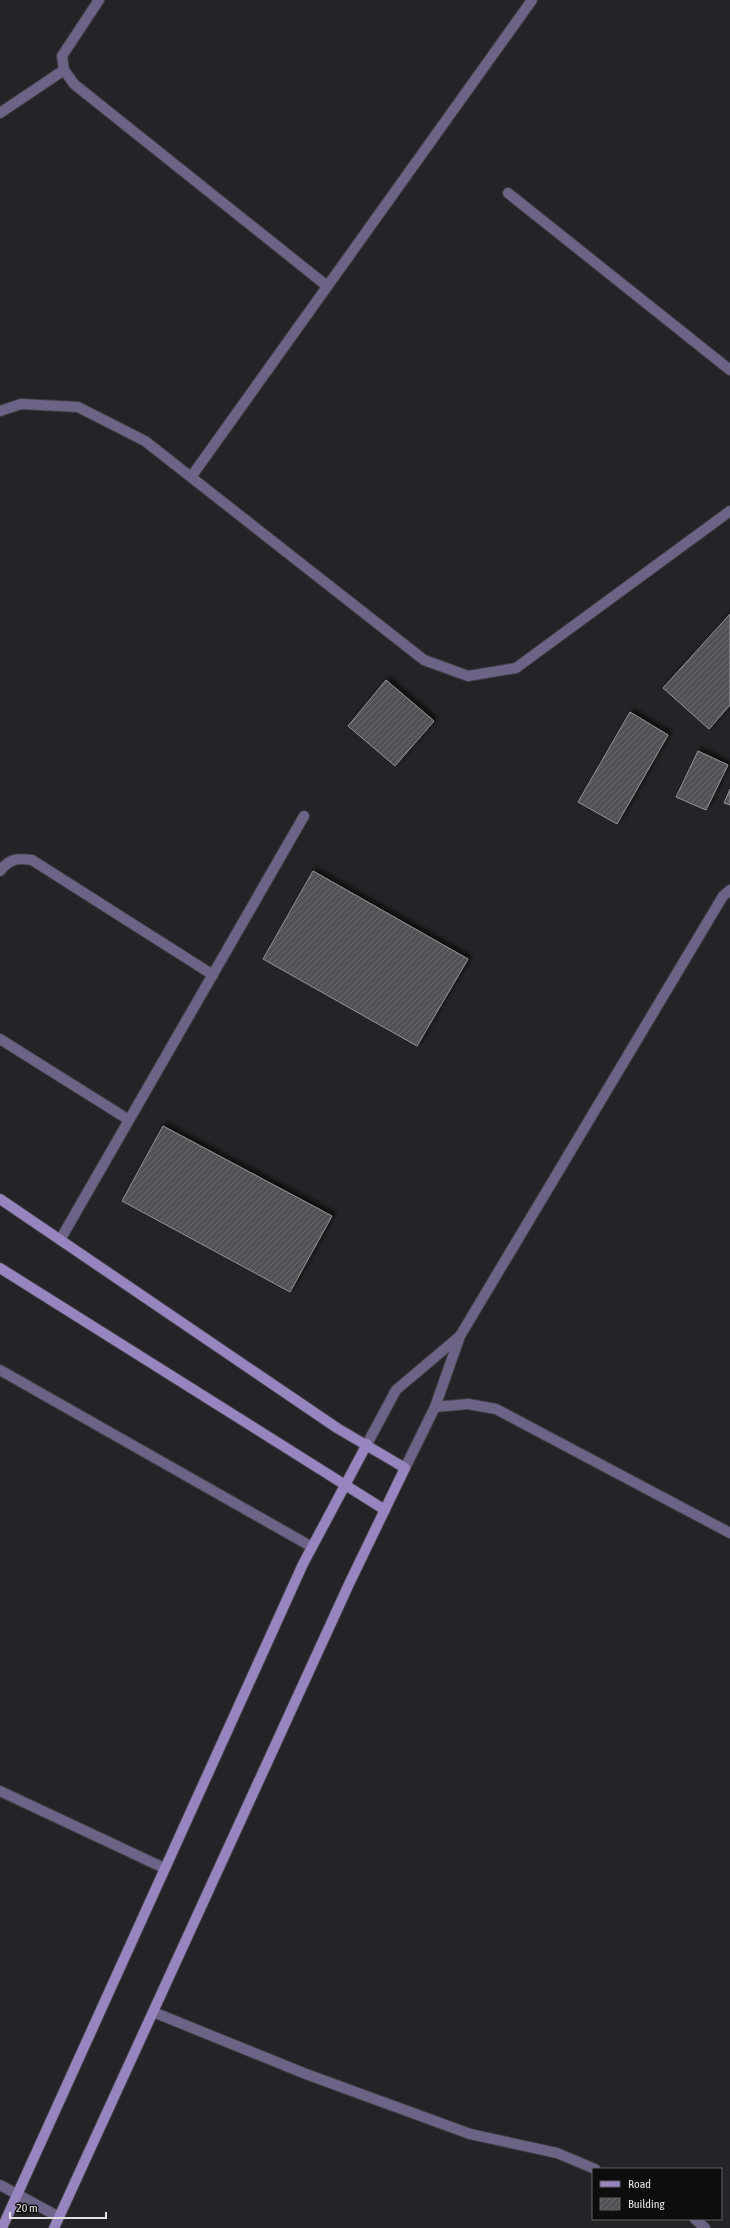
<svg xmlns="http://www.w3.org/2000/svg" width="730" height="2228" viewBox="0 0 730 2228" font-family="'Asap Condensed',sans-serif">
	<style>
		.building { fill: url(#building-hatch); stroke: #939297; filter: url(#shadow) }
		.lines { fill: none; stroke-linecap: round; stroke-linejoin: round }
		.lane-casing { stroke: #3f3e42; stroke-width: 12 }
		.street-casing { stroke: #3f3e42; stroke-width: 12 }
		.secondary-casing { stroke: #3f3e42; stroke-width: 12 }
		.lane { stroke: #6d6386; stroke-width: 10 }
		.street { stroke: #6d6386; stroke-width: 10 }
		.secondary { stroke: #9685bf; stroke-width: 10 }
	</style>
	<defs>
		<pattern id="building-hatch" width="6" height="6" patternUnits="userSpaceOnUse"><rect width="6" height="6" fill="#525155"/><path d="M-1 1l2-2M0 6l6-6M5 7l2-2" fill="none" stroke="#6b6a6d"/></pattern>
		<filter id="shadow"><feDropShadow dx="3.5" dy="-3.5" stdDeviation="2" flood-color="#0009"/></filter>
	</defs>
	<rect width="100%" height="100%" fill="#242327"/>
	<path class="building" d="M730,614V705L709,729L663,688Z
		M386,680L434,721L395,766L348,726Z
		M630,712L668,735L617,824L578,802Z
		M698,751L728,765L706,810L676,797Z
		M730,789V805L724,803Z
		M313,871L468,959L417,1046L263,959Z
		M163,1126L332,1216L290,1292L122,1201Z"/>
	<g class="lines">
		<g class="lane-casing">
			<path id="lane" d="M99,0L62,56L64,70L74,84L327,286
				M0,113L64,70
				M508,193L730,370
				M0,411L21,404L78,407L145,441L424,660L468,676L516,668L730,511
				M191,477L532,0
				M0,871C10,858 18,858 32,860L213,975
				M0,1039L129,1120
				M60,1240L304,816"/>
		</g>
		<g class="street-casing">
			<path id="street" d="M0,1370L312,1547
				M435,1407L468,1404L496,1409L730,1533
				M367,1444L396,1390L460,1336
				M405,1468L435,1407L460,1336L723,896L730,890
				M0,1791L164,1868
				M153,2012L306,2074L470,2134L557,2153L595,2169
				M0,2185L59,2217
				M695,2219L705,2228"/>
		</g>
		<g class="secondary-casing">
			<path id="secondary" d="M0,1199L337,1428L405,1468L349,1584L54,2228
				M0,1268L385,1510
				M2,2228L303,1564L367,1444"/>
		</g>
		<use href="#lane" class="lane"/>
		<use href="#street" class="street"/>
		<use href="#secondary" class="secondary"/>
	</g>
	<rect x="592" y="2168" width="130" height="52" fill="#0d0d0f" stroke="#636365"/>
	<rect x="600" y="2181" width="20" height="6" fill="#9685bf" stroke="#636365"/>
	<text x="628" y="2188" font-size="12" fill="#e3e3e5">Road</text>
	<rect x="600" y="2198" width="20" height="12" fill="url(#building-hatch)" stroke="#636365"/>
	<text x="628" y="2208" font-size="12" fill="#e3e3e5">Building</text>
	<path d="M10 2212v6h96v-6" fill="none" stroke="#e3e3e5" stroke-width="2"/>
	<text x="16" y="2212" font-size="12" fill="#e3e3e5" stroke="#0d0d0f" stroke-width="3" paint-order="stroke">20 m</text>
</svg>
